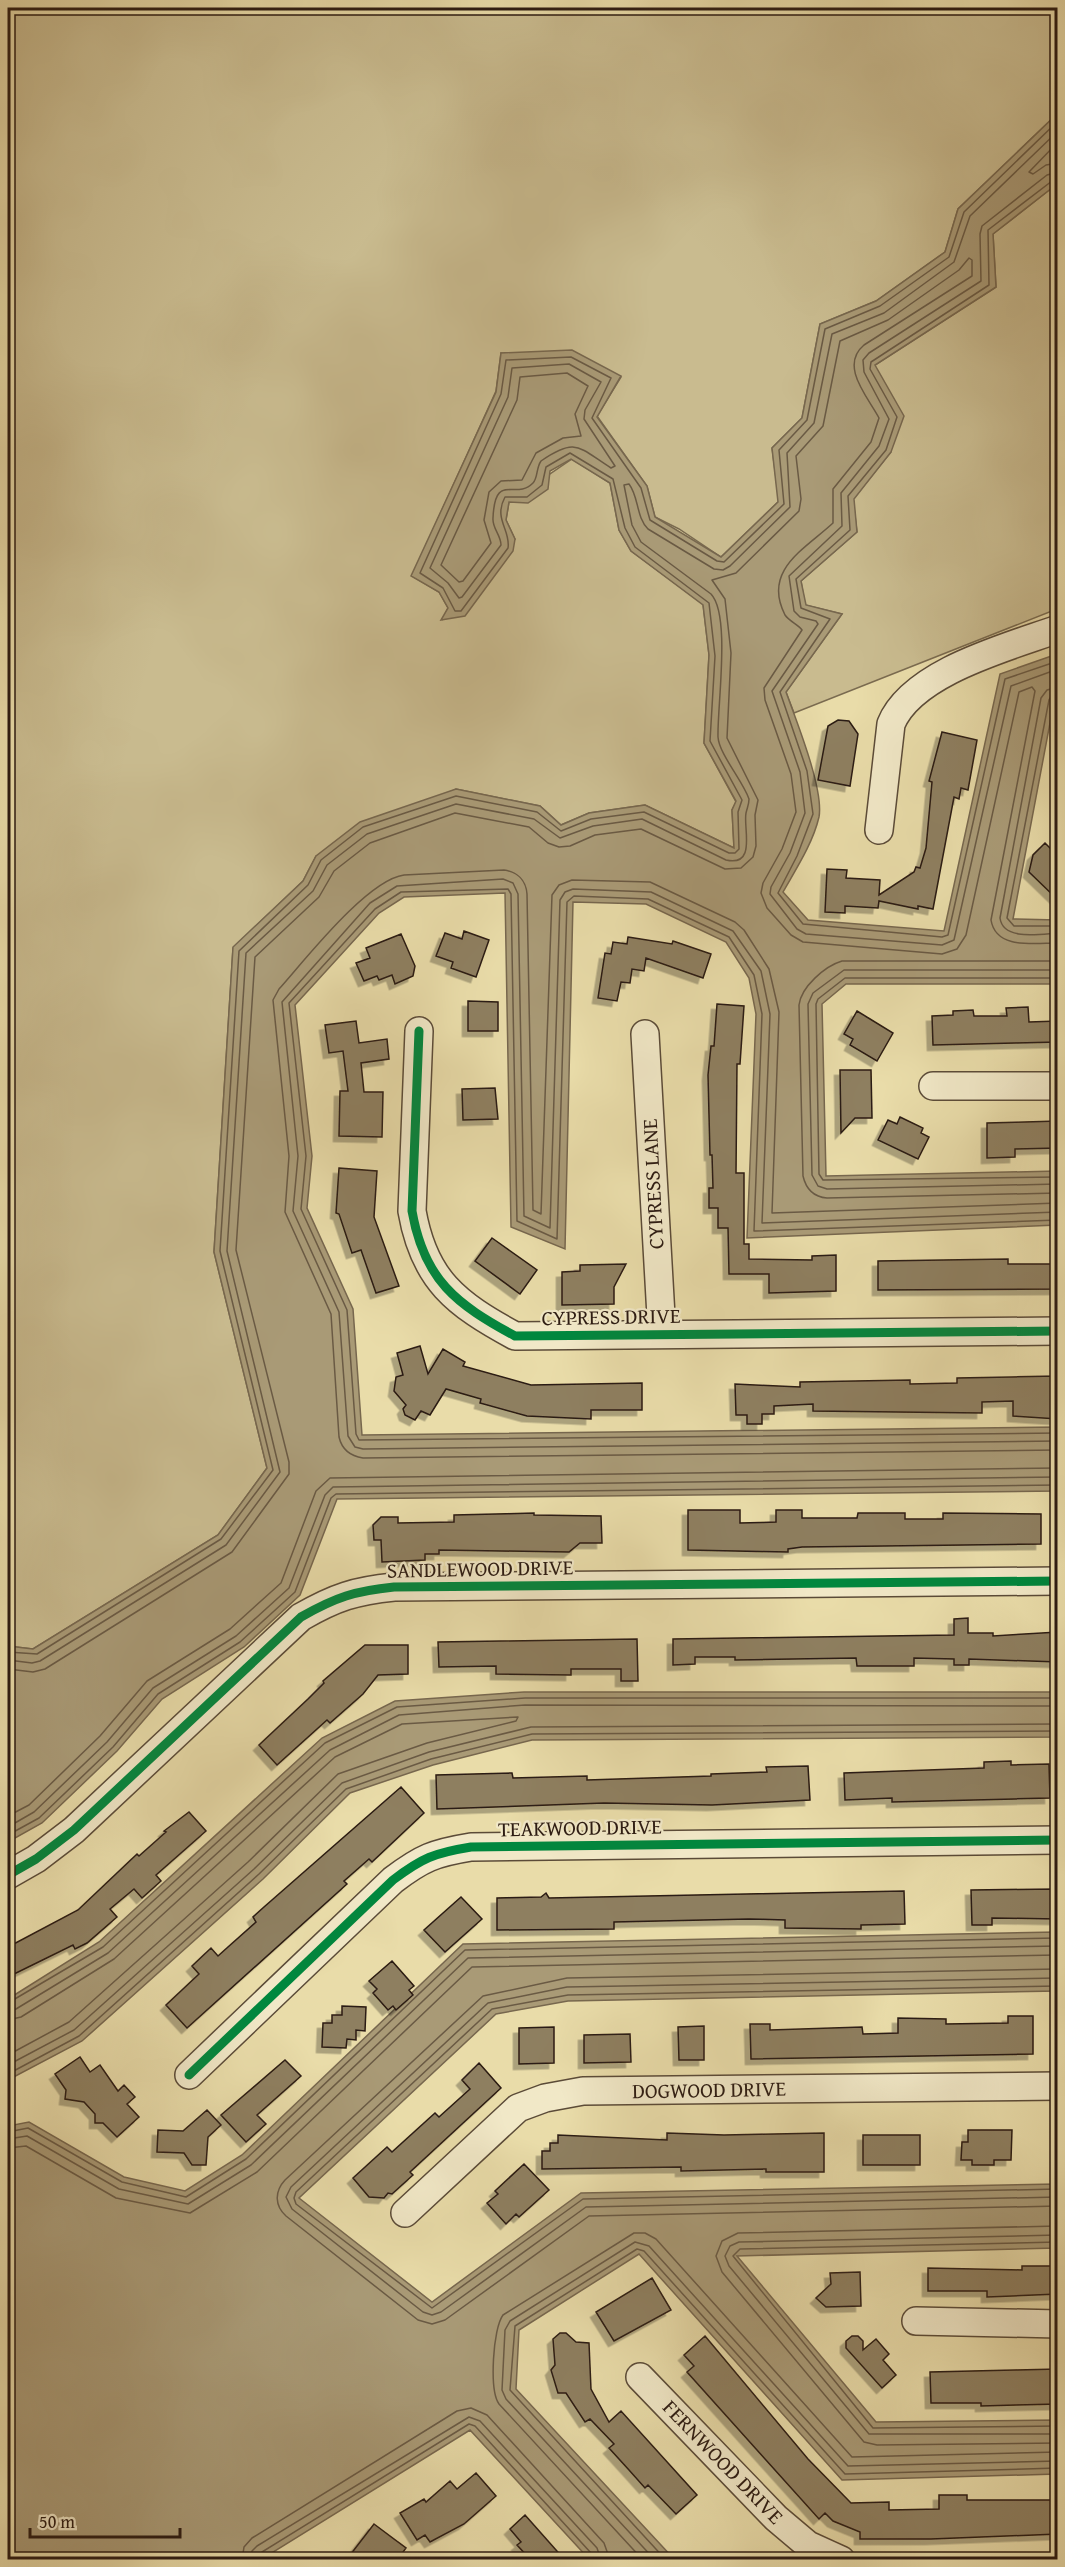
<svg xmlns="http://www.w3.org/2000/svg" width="1065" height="2567" viewBox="0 0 1065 2567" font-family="'Gentium Book Plus',serif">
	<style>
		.green { fill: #c9bb8f; stroke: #7a6b50; stroke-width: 1.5 }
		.water { fill: #a99a76; stroke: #77674e; stroke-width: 1.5 }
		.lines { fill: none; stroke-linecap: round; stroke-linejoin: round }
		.shore { stroke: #6a5a44; stroke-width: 1.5 }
		.building { fill: #8e7f61; stroke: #2c1b12; stroke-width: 1.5; filter: url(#shadow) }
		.minor-casing { stroke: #5b4b38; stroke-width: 30 }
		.minor { stroke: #f1e8c7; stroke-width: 27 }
		.cycleway-casing { stroke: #f1e8c7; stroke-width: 13 }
		.cycleway { stroke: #00873e; stroke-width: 9 }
		.labels { text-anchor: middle; stroke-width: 4.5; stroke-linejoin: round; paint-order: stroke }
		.street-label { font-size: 21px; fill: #2c1b12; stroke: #f1e8c7 }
	</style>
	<defs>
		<filter id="shadow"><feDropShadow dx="-5.5" dy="5.5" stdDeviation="0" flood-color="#0004"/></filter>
	</defs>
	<rect width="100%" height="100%" fill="#e9dca9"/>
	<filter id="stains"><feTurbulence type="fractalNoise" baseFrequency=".00333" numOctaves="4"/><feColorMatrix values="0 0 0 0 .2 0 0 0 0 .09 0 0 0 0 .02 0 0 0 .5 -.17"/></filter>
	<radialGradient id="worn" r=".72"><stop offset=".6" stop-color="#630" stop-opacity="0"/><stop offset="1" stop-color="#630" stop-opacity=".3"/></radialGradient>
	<path class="green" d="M8,8H1057V114L958,209L945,252L876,301L820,324L802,418L772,448L779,501L721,557L679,529L655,517L647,486L597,416L621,377L501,353L496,391L412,576L439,592L448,608L442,620L515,539L506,520L509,502L572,459L610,483L619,530L631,551L703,604L709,655L704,743L736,802L732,810L734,848L645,805L589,813L561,825L540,806L456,789L316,856L303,881L233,948L214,1252L267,1468L218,1535L33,1649L8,1646Z
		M1057,184V609L794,713L786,692L842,614L805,605L801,581L857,532L853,499L891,452L875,365L996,287L993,234Z"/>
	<path class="water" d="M1057,114V184L993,234L996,287L875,365L904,416L891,452L854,499L857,532L801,581L806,605L842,614L786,692C796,720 824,789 819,817C813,843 796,869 783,892L808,920L944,931L1000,674L1057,654V686L1013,919L1057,920V984H846L822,1004L826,1176L1057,1171V1225L747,1238L756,1014L749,978L726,942L646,904L573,902L565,1249L511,1227L505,893L404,897L379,913L295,1005L312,1156L307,1208L353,1309L362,1435L1057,1427V1491L337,1499L300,1595L244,1647L162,1699L117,1751L42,1823L8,1842V1646L33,1649L218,1535L267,1468L214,1252L233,947L303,881L316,856L360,822L456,789L540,806L561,825L589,813L645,805L734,848L732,810L736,801L704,743L709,655L703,605L631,551L619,530L610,483L571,459L550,471L548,489L528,503L509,502L506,520L515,539L513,551L465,616L441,620L448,608L439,592L411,576L496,392L501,353L572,350L621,376L597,417L647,486L655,517L721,557L778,502L772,448L802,418L820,324L876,301L945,252L958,209Z
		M524,1692H1057V1737L532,1740L433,1765L350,1793L263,1879L82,2041L8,2080V1999L99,1942L322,1738L395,1701Z
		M1057,1932V1991L568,2001L496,2014L299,2198L432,2302L581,2193L1057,2184V2248L737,2256L876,2422L1057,2420V2474L842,2480L639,2254L519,2330L516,2389L674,2559H589L470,2430L262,2559H8V2126L29,2122L124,2177L185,2191L242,2155L463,1944Z"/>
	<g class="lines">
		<path class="shore" d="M1058,142L1029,172L1033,174L1046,165L1058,163
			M1058,172L1047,175L982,226L980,234L981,281L869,353L863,360L864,372L889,419L879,446L841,493L842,526L789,576L794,611L800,617L816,621L818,624L772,691L800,772L805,813L790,853L771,887L770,894L797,929L806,934L942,945L954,940L1011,686L1058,669
			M1058,180L1052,181L988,230L989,285L871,362L870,369L897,417L886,450L848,496L850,530L796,579L801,608L830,619L780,692L807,771L813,814L797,856L778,893L803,924L942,937L948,935L1005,679L1058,661
			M569,364L601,382L585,410L584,419L615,466L611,468C578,447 576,437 541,461C536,468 538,478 533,483C515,501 495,471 493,518C492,528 501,535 501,545L462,597L459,598L448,583L430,568L508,397L512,368Z
			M567,373L588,386L575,414L581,436L563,438L536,453L522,480L501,481L489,492L484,520L491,543L463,581L459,582L441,565L517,400L520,377Z
			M1058,687L1047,690L1041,698L1000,918C1003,941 1040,934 1058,933
			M1058,694L1052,695L1049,700L1007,918L1014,926H1058
			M1058,961H842C825,966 801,987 799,1005L803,1176C806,1189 814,1197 827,1198L1058,1193
			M1058,970H844L813,993L808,1004L812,1175L818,1186L827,1189L1058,1184
			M1058,978H845L818,999L816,1004L819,1174L823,1180L1058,1177
			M1058,1203L772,1213L779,1012L769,969L744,930L735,922L650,882L572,880L559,885L552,895L541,1214L533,1210L527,894C526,880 517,872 504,870L404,875C367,880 305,960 279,989L273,1000L289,1156L285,1212L331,1314L339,1437C342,1450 350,1456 363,1458L1058,1450
			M1058,1212L762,1223L770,1014L761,971L733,931L651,892L573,889L565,892L560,900L550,1228L524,1216L518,894L513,883L503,879L397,886L370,903L282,1002L298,1156L293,1211L339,1312L348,1436L355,1447L363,1449L1058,1441
			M1058,1220L754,1231L762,1014L754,975L729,937L648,899L574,896L567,902L557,1239L517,1221L511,894L508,889L401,892L375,909L289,1003L306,1156L301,1209L347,1310L356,1434L359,1440L1058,1433
			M8,1652L37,1654L221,1539L273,1470L220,1251L239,951L308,885L321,860L363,827L456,796L537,812L561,831L591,819L644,812L729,853H735L739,849L738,812L742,800L710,741L715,656L709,603L635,547L625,528L613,479L570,453L546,467L542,485L527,497H505C493,519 511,530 508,548L461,611H455L443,588L420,573L501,394L506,360L571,357L611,378L592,418L641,488L650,520L717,561L724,562L784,504L779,450L807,420L825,329L880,306L949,257L964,212L1058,121
			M8,1660L32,1663L40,1661L226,1545L280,1472L227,1251L246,953L313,891L327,865L367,834L456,804L534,819L560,838L593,826L642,819L726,860C757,867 743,828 746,813C747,808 749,805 749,799C743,781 719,754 718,737C717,707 731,615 711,594L641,542L632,525L624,485L629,484C639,497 636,517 648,529L714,569L723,570L730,566L790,507L787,453L814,423L832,334L884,313L954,262L970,216L1058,131
			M8,1669L33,1672L45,1669L232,1552L289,1474V1462L236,1250L255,957L319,897L334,871L370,843L455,813L529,827L548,843L559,847L570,846L595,835L641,829L725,869L741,868L753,857L756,846L755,815L758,800L727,738L731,653L725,599L712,580L736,573L799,511L801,499L796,456L823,426L840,341L888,320L959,270L969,258L972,260V276L864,345C839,366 868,397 879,418L871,442L833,489V523C805,549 762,570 785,615C790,622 798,624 802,630L764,688L765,700L791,774L796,812L782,849L763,883L761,893L767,908L791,935L803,942L942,954L957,949L966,935L1019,692L1032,687L1035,691L991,920C996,950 1034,943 1058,943
			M8,1816L29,1805L100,1736L147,1681L230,1629L281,1583L316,1491L330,1478L1058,1468
			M8,1827L34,1812L107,1742L153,1688L236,1636L289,1588L325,1495L333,1487L1058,1477
			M8,1835L39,1818L113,1747L158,1694L240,1642L295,1592L331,1498L336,1494L1058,1485
			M1058,1969L567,1978L483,1996L285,2180C274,2192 275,2206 286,2216L418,2320L432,2324L445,2320L589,2216L1058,2206
			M1058,1978L567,1987L488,2003L291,2187L286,2197L292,2209L423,2312L432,2315L441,2312L586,2207L1058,2197
			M1058,1986L568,1995L492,2009L296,2192L294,2198L296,2204L432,2308L583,2199L1058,2189
			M8,2003L103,1947L325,1743L397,1707L525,1698H1058
			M8,2011L16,2009L108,1953L330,1750L399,1715L525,1705L1058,1706
			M8,2020L21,2017L114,1959L335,1757L402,1724L518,1717L516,1721L427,1743L338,1774L248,1862L69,2022L8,2055
			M8,2065L74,2030L254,1869L342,1783L429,1752L531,1727L1058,1724
			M8,2074L79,2036L259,1874L346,1789L431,1759L532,1734L1058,1731
			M8,2132L28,2128L122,2182L186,2197L246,2159L465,1950L1058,1938
			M8,2139L27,2136L119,2189L188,2204L251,2165L468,1958L1058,1946
			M8,2148L26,2146L116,2198L190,2213L257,2172L472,1967L1058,1955
			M1058,2226L738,2233L722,2241L716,2256L722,2272L864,2442L877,2445L1058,2443
			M1058,2235L739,2242L730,2246L725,2256L729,2266L869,2434H1058
			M1058,2242L740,2249L733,2256L873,2428L1058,2426
			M242,2560L244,2547L252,2538L457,2411L471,2408L487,2415L604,2543L610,2560
			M251,2560L252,2551L257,2546L469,2417L480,2421L597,2548L601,2560
			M258,2560L262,2552L469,2424L475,2426L591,2553L593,2560
			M643,2560L499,2404C489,2390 493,2328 503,2315L634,2233H645L656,2239L852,2457L1058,2452
			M655,2560L506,2399L502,2390L505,2330L510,2321L635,2242L649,2246L848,2466L1058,2461
			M666,2560L510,2390L515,2326L637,2249L644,2251L845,2474L1058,2468"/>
	</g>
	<path class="building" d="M838,720L849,721L858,734L850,786L818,780L828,726Z
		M942,732L977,740L968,790L961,788L959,799L954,797L933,909L918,906V909L879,901L878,908L845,906V913L825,912L827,869L847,870L846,878L880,880L879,895L914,872L916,867L920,868L926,848L932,782L929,781Z
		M1045,843L1058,856V900L1029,872L1033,855Z
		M464,931L489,940L476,977L451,968L453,962L436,956L445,933L462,939Z
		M401,934L415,966L413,976L395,984L392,975L379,980L377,976L364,981L356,963L370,958L366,948Z
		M628,937L672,944L673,941L711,954L703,978L646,958L644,971L632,969L630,983L621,982L617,1001L598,998L605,953L611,954L613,942L627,944Z
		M468,1001L498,1002V1031H468Z
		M717,1004L744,1006L740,1064H737L736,1173H744V1244H749V1259L812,1260V1256L836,1255V1291L769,1293V1274H729L728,1228H718V1208H709V1188H713L712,1155H710L708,1075L711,1046H714Z
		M1028,1007L1029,1022L1058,1021V1042L933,1045L932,1016L953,1015V1011L973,1010L974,1016H1007L1006,1008Z
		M857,1011L893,1033L877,1061L850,1045L853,1039L844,1034Z
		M356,1021L359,1043L387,1039L389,1059L361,1063L364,1092H383L382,1137L339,1136L340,1091H348L343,1051L329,1053L325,1025Z
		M840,1070H871L872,1118H855L841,1133Z
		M495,1088L498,1119L463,1120L462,1089Z
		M900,1117L923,1128L921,1133L929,1137L918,1159L878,1140L888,1120L897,1124Z
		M1058,1121V1148L1015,1149V1157L987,1158V1123Z
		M339,1168L377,1171L374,1217L399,1286L376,1293L361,1250L352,1253L339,1214L336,1213Z
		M492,1238L537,1270L520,1294L475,1261Z
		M1008,1259V1264H1058V1289L878,1290V1261Z
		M626,1264L614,1287V1304L562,1305V1272L580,1271V1265Z
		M420,1346L428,1374L443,1349L465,1362L463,1366L531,1385L642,1383V1410H591V1419L527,1416L480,1403L481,1399L446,1389L430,1415L421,1411L415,1420L405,1415L403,1409L406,1405L394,1391L396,1377L403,1375L397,1353Z
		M1058,1376V1419L1013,1416V1401L982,1402V1413L813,1411V1404L774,1406V1414H762V1424H747V1415H736L735,1384L800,1387V1382L910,1380V1384L957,1383V1378Z
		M688,1510H740V1523L776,1522V1510H802V1518H857L858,1513H905V1519H943V1513L1041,1514V1544L802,1547L788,1549V1552L688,1550Z
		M534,1513V1515L601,1516L602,1543H580L569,1552L439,1550V1554H425V1560L382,1562L381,1540H374L373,1525L381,1517H398V1523L454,1522V1515Z
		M968,1618V1633H993V1636L1058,1632V1662L969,1659V1665H954V1659L914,1658V1666H857L856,1658L735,1660V1657H695V1664L673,1665V1639L954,1635V1619Z
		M637,1639L638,1681H621V1669H571V1675L496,1674V1666L439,1667L438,1642Z
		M365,1645H408V1674L378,1675L363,1694L330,1723L327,1720L277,1765L259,1745L308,1699L324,1683L323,1681Z
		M1011,1761V1765L1049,1764L1050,1798L892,1802V1798L845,1800L844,1773L984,1768V1762Z
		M808,1766L810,1800L712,1805L604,1803L437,1809L436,1775L512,1773L513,1778L587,1776V1780L711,1776V1774L767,1772L766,1767Z
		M401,1787L424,1813L372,1862L369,1859L344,1881L347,1884L187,2028L166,2005L199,1974L192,1966L211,1948L218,1956L228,1947L256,1922L253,1917L264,1907Z
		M189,1812L206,1831L156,1875L161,1881L142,1898L134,1889L110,1909L117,1917L87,1943L75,1949L73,1945L8,1977V1947L78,1910L137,1854L139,1856L166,1832L164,1831Z
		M1056,1889L1057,1919L992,1918V1925H972L971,1890Z
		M904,1891L905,1924L861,1925V1929L785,1928V1920L749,1919L614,1922V1929L497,1930V1898L541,1897L546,1893L549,1898Z
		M461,1897L482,1919L445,1952L424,1930Z
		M392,1961L414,1986L409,1990L413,1995L396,2010L393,2006L388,2010L373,1993L377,1989L369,1981Z
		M342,2006L366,2007L365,2031L356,2030V2040L347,2039L346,2048L322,2047L323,2023H332V2015H342Z
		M1008,2016H1033V2054L751,2059L750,2024H770V2030L862,2027L863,2034L898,2033V2018L946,2019V2024L1008,2023Z
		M704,2026V2060H679L678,2027Z
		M554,2027V2063L519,2064V2028Z
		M630,2034L631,2062L584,2063V2035Z
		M80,2057L90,2072L100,2065L118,2091L124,2085L135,2097L127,2104L139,2117L117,2137L103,2123H95V2114L84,2102L65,2099L66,2090L55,2074Z
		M285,2060L301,2076L257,2115L266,2124L246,2142L221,2115Z
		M479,2063L501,2088L410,2172L413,2175L392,2194L388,2193L384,2198L369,2197L353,2178L387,2147L392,2152L435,2113L439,2117L470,2089L462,2080Z
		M207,2110L221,2125L208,2137L206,2165H192L184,2153L157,2152L158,2130L183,2131Z
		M968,2130H1012L1011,2160H994V2165H972V2160H961L962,2142H968Z
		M667,2133L724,2135L824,2133V2172H766V2169L681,2171V2167L542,2169V2151H550V2143H558V2135L667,2140Z
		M863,2135H920V2165H863Z
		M524,2164L549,2190L519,2217L516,2214L506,2224L487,2203L498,2194L495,2191Z
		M1022,2266H1058V2294L987,2297V2291H928V2268L1022,2270Z
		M860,2272L861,2306L826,2307L816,2298L831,2284L830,2273Z
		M652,2278L671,2310L614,2341L596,2312Z
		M560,2333H566L576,2342L589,2343L591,2389L609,2422L621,2411L697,2495L676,2514L648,2485L645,2488L629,2470L609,2448L614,2444L590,2419L585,2422L566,2393H558L551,2370L555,2365L553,2339Z
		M705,2336L808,2459L851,2503L889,2502V2510L939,2509V2495H967V2500H1058V2534L931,2539H860V2532L833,2521L825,2513L819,2519L687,2372L694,2366L684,2355Z
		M852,2336H858L863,2341V2350L876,2339L889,2354L883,2360L896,2375L882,2388L846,2348V2341Z
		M1058,2369V2404L981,2406V2403H931L930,2372Z
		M476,2473L496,2496L464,2524L430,2542L425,2535L417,2540L400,2513L424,2499L426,2502L450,2481L457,2489Z
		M525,2515L564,2559H530L517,2545L521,2542L510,2529Z
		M374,2524L406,2548L398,2559H347Z"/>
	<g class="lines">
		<g class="minor-casing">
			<path id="minor" d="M879,830L891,724C912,672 1008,647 1058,629
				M419,1031L412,1211C424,1280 456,1304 515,1336L1058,1331
				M645,1034L662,1334
				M933,1086H1058
				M8,1875L36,1859L74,1830L301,1617C336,1597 355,1591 394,1587L1058,1581
				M189,2075L393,1880C422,1858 434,1853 471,1847L1058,1840
				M405,2213L518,2108L545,2098L583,2091L1058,2086
				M916,2321L1058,2324
				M640,2377L776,2518L808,2545L841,2560"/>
		</g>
		<use href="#minor" class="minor"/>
		<g class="cycleway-casing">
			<path id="cycleway" d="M419,1031L412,1211C424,1280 456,1304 515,1336L1058,1331
				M8,1875L36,1859L74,1830L301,1617C336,1597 355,1591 394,1587L1058,1581
				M189,2075L393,1880C422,1858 434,1853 471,1847L1058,1840"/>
		</g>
		<use href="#cycleway" class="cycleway"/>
	</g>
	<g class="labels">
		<g class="street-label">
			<text transform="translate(653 1184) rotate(-93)" y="7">CYPRESS LANE</text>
			<text transform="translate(611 1317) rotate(-1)" y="7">CYPRESS DRIVE</text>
			<text transform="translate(480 1569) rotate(-1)" y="7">SANDLEWOOD DRIVE</text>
			<text transform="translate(580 1828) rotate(-1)" y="7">TEAKWOOD DRIVE</text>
			<text transform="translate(709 2090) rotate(-1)" y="7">DOGWOOD DRIVE</text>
			<text transform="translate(723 2462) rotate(46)" y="7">FERNWOOD DRIVE</text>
		</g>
	</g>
	<rect width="1065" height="2567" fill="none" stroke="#e9dca9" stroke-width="30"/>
	<rect x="9" y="9" width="1047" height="2549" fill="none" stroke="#2c1b12" stroke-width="3"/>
	<rect x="15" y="15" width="1035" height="2537" fill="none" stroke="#2c1b12" stroke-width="1.5"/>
	<path d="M30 2528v9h150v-9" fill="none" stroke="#2c1b12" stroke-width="3"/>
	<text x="39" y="2528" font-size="18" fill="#2c1b12" stroke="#f1e8c7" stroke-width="4.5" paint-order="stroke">50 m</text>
	<rect width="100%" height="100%" filter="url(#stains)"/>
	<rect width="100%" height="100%" fill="url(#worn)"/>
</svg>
